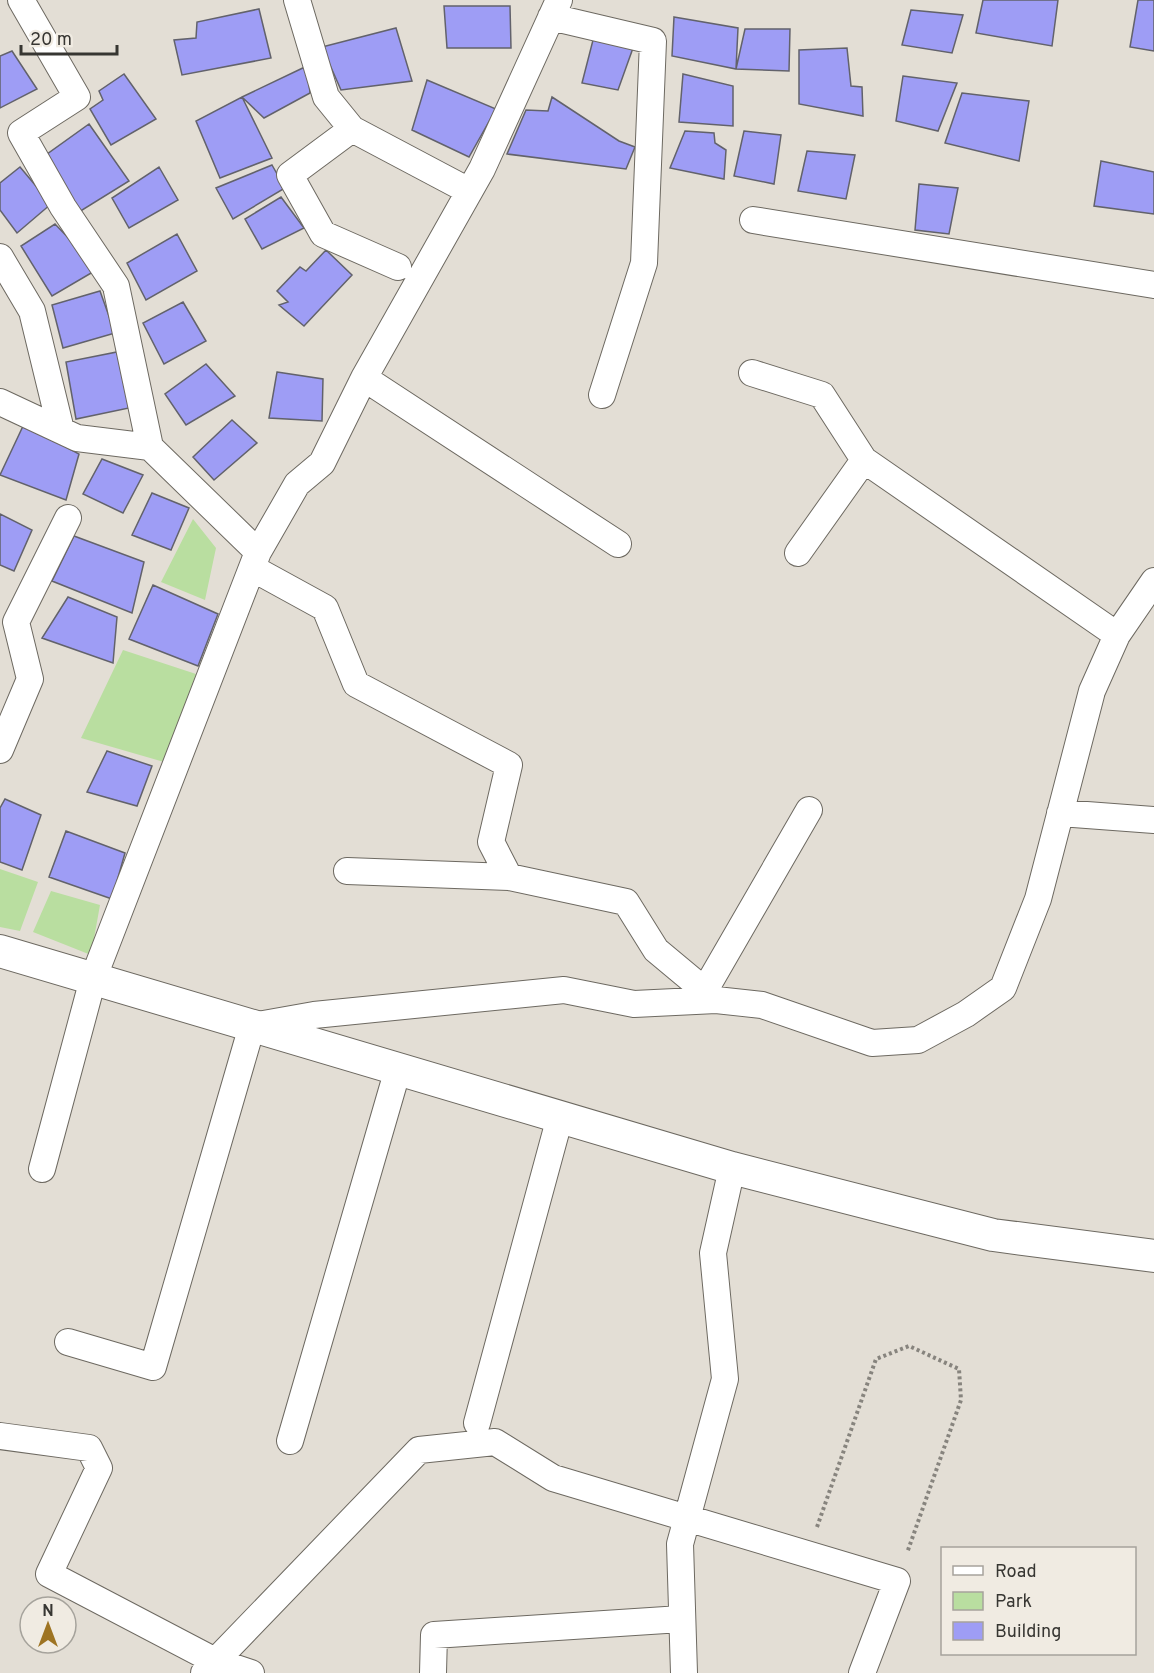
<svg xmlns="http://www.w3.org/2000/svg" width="1154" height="1673" viewBox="0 0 1154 1673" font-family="Overpass,sans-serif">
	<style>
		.green { fill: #b9dea0 }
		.building { fill: #9e9df5; stroke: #62626b; stroke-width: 1.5 }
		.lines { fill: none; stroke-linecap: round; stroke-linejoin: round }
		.minor-casing { stroke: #6d6961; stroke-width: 28 }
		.tertiary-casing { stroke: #6d6961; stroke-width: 34 }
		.path { stroke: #87847e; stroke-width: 4; stroke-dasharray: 3 3; stroke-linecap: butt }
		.minor { stroke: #fff; stroke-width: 26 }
		.tertiary { stroke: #fff; stroke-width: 32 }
	</style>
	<rect width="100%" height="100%" fill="#e3ded5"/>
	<path class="green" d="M193,519L216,548L205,600L161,582Z
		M123,650L196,674L164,762L81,738Z
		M0,869L38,882L20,931L0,927Z
		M51,891L100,905L91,955L33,932Z"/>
	<path class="building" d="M983,0H1058L1052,46L976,33Z
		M1138,0H1154V51L1130,47Z
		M444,6H510L511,48H447Z
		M259,9L271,58L182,75L174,40L196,38L197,22Z
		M911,10L963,15L952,53L902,45Z
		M674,17L738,28L736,69L672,56Z
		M396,28L412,81L341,90L322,47Z
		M745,29H790L789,71L736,69Z
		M593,40L633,48L618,90L582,83Z
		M847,48L851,86L862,87L863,116L799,104V50Z
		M12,51L37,89L0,108V56Z
		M307,66L310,93L264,118L242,97Z
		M124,74L156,119L111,145L90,109L103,100L99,91Z
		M683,74L733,86V126L679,122Z
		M903,76L957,83L938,131L896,121Z
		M427,80L496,109L469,157L412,130Z
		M962,93L1029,101L1019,161L945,143Z
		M242,97L272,158L220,178L196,121Z
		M552,97L619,141L635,147L626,169L507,154L526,110L548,111Z
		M89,124L129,181L79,212L43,157Z
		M685,131L714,133L715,143L726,150L724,179L670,168Z
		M744,131L781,135L774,184L734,176Z
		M807,151L855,155L846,199L798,191Z
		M1101,161L1154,172V214L1094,206Z
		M272,165L285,188L233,219L216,188Z
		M20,167L51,204L17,233L0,210V183Z
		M159,167L178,200L129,228L112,198Z
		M919,184L958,188L949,234L915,230Z
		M281,197L304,228L262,249L245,219Z
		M55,224L98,269L52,296L21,246Z
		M177,234L197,271L146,300L127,263Z
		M326,250L352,275L304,326L279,305L288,302L277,291L300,267L306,271Z
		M100,291L115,333L63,348L52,305Z
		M183,302L206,341L164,364L143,323Z
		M117,352L129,408L76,419L66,362Z
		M206,364L235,396L186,425L165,394Z
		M277,372L323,379L322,421L269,418Z
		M232,420L257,443L214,480L193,457Z
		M24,424L79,454L66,500L0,475Z
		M102,459L143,475L123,513L83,494Z
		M152,493L189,508L171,550L132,535Z
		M0,514L32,530L14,571L0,565Z
		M74,536L144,562L132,613L52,581Z
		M153,585L218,614L198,666L129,639Z
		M68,597L117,617L113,663L42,638Z
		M107,751L152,766L137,806L87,792Z
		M5,799L41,815L22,870L0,862V808Z
		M66,831L125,853L112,899L49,877Z"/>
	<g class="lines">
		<g class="minor-casing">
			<path id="minor" d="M21,0L77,97L21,133L63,207L116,286L150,447
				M297,0L326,97L352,129L469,191
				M551,17L653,41L644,263L602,395
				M352,129L290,175L323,234L398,267
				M753,220L1154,285
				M0,257L32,311L61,430
				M752,373L822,395L864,460L1117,635
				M364,378L618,544
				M0,402L77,438L150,447L258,552
				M798,553L864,460
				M252,568L325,608L356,684L509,765L491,842L509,877L626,902L656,950L716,1000
				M0,750L30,679L16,622L68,518
				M1060,813L1154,820
				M347,871L509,877
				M705,990L809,810
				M42,1169L93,979L258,552L297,484L322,463L364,378L482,169L559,0
				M68,1342L153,1367L252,1026L314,1015L564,990L634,1004L716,1000L762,1005L872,1043L918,1040L966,1014L1003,988L1038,899L1092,691L1117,635L1154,581
				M477,1423L560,1117
				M0,1436L89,1448L99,1468L49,1574L215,1661L251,1673
				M290,1441L398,1069
				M204,1673L419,1450L495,1442L553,1478L897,1581L862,1673
				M433,1673L434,1635L681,1619
				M684,1673L680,1544L725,1379L713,1253L732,1168"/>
		</g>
		<g class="tertiary-casing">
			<path id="tertiary" d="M0,951L732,1168L993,1235L1154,1256"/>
		</g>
		<path class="path" d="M817,1527L876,1359L909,1346L959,1369L961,1400L907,1553"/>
		<use href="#minor" class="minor"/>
		<use href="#tertiary" class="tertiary"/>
	</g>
	<rect x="941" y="1547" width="195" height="108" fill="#f0ebe2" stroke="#a6a39c" stroke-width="1.5"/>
	<rect x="953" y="1566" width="30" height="9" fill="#ffffff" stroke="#a6a39c" stroke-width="1.5"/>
	<text x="995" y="1577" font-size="18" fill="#373632">Road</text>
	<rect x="953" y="1592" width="30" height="18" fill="#b9dea0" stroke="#a6a39c" stroke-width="1.5"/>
	<text x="995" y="1607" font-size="18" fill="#373632">Park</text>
	<rect x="953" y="1622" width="30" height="18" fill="#9e9df5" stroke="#a6a39c" stroke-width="1.5"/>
	<text x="995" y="1637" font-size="18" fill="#373632">Building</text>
	<g transform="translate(48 1625)"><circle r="28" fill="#f0ebe2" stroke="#a6a39c" stroke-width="1.5"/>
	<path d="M0-4.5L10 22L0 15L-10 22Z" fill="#9e7423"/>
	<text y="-9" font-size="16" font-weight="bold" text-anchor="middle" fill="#373632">N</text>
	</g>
	<path d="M21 45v9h96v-9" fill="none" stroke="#373632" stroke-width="3"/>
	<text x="30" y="45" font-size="18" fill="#373632" stroke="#f0ebe2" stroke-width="4.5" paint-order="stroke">20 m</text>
</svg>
